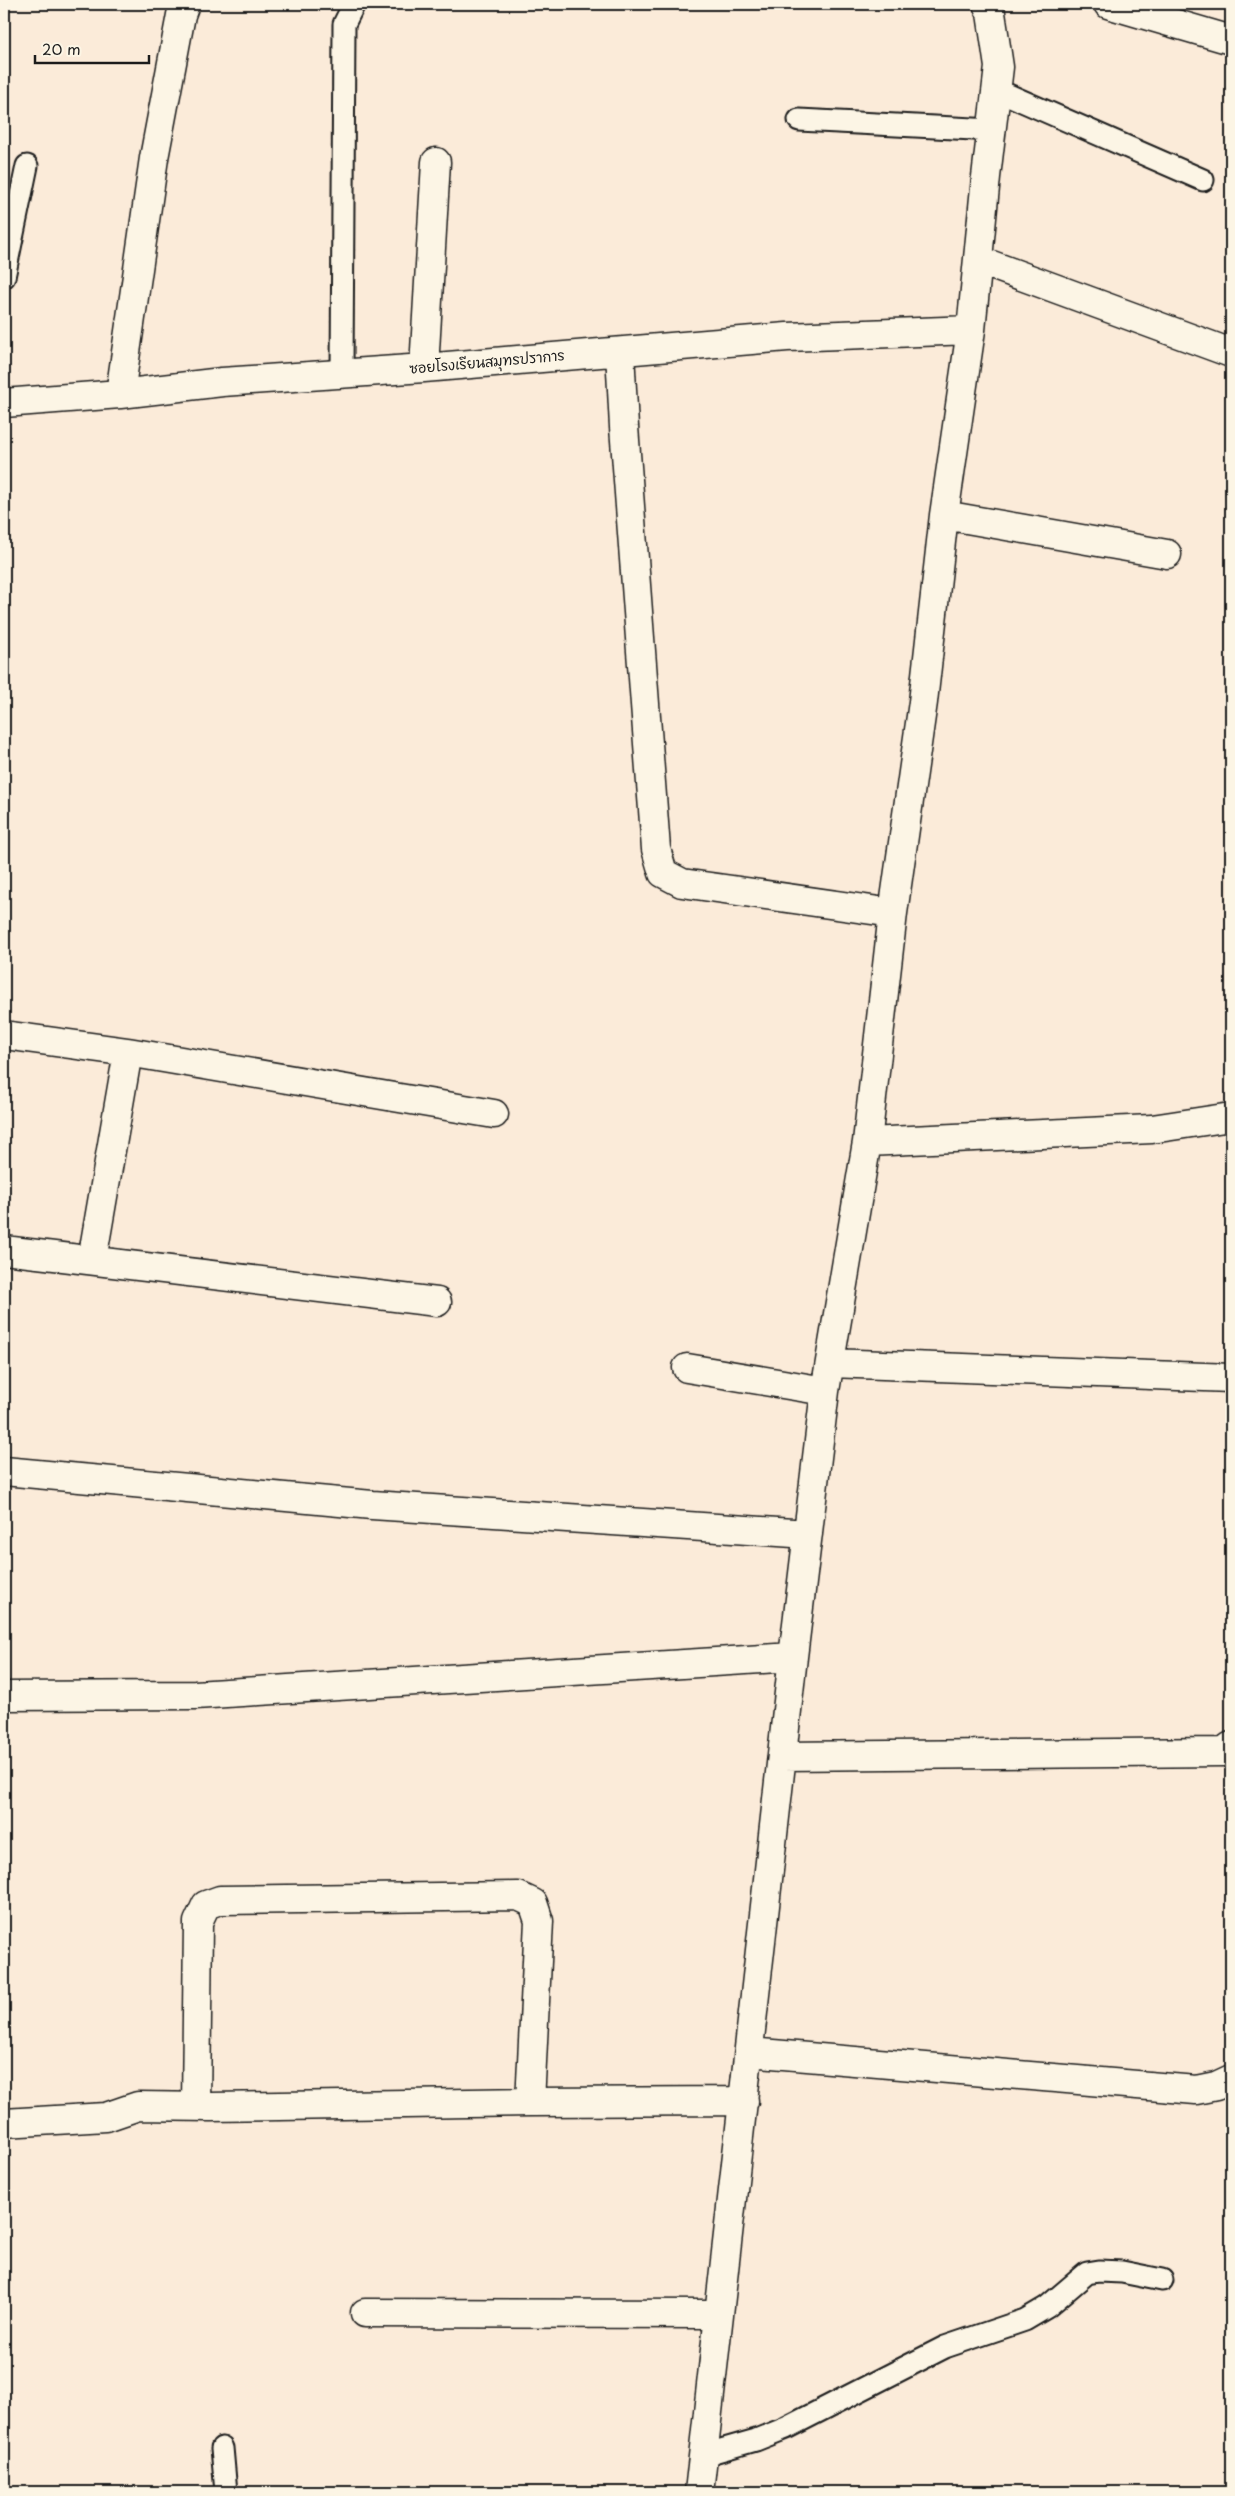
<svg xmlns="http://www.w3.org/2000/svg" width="1235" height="2496" viewBox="0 0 1235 2496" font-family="'Playpen Sans','Playpen Sans Thai',sans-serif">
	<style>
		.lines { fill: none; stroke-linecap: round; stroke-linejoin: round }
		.lane-casing { stroke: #1c1c1c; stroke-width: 25 }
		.street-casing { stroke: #1c1c1c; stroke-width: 31 }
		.lane { stroke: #fcf5e5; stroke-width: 21 }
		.street { stroke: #fcf5e5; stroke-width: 28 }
		.labels { text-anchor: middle; stroke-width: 5; stroke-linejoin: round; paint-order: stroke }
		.street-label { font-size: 14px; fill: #1c1c1c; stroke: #fcf5e5 }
	</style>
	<rect width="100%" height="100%" fill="#fbebd9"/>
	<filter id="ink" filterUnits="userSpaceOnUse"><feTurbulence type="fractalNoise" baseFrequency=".02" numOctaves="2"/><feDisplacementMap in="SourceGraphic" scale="10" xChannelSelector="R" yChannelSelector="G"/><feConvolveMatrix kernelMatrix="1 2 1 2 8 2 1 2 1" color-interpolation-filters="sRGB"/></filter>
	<g filter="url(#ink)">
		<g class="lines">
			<g class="lane-casing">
				<path id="lane" d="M997,90L1203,180
					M799,120L993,130
					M4,277L27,166
					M342,374L344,24L354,4
					M222,2448L226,2492
					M703,2455L756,2440L786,2428L945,2347L1025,2320L1047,2307L1087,2273L1099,2271L1122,2272L1162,2280"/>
			</g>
			<g class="street-casing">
				<path id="street" d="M1108,4L1231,40
					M978,260L1231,353
					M620,352L624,427L656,849L663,873L682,883L893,913
					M424,368L436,162
					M120,394L154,158L181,15L185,4
					M4,403L120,394L222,382L424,368L787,337L971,330
					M944,515L1167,554
					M4,1035L128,1052L494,1114
					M867,1142L1152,1129L1231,1117
					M4,1250L437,1302
					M92,1260L128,1052
					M830,1363L1231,1378
					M687,1368L825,1391
					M4,1471L372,1505L808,1534
					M4,1696L195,1695L793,1657
					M782,1756L1223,1752L1231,1746
					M749,2052L1196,2090L1216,2086L1231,2079
					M196,2107L198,1922L206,1905L220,1900L518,1896L533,1903L539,1921L530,2102
					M4,2123L106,2117L138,2106L210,2107L530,2102L744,2101
					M365,2313L718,2314
					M699,2492L793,1657L825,1391L867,1142L893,913L923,702L944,515L971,330L986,177L999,67L991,13L987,4"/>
			</g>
			<use href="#lane" class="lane"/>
			<use href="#street" class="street"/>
		</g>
	</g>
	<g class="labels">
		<g class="street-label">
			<text transform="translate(487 362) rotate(-5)" y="5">ซอยโรงเรียนสมุทรปราการ</text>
		</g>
	</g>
	<rect width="1235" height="2496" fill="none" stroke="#fcf5e5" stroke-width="20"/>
	<rect x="10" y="10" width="1215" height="2476" fill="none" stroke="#1c1c1c" stroke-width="2" filter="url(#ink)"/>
	<path d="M35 55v8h114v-8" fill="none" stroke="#1c1c1c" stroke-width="2.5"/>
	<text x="42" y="55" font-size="15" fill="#1c1c1c" stroke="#fcf5e5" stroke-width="4" paint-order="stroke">20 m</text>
</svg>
